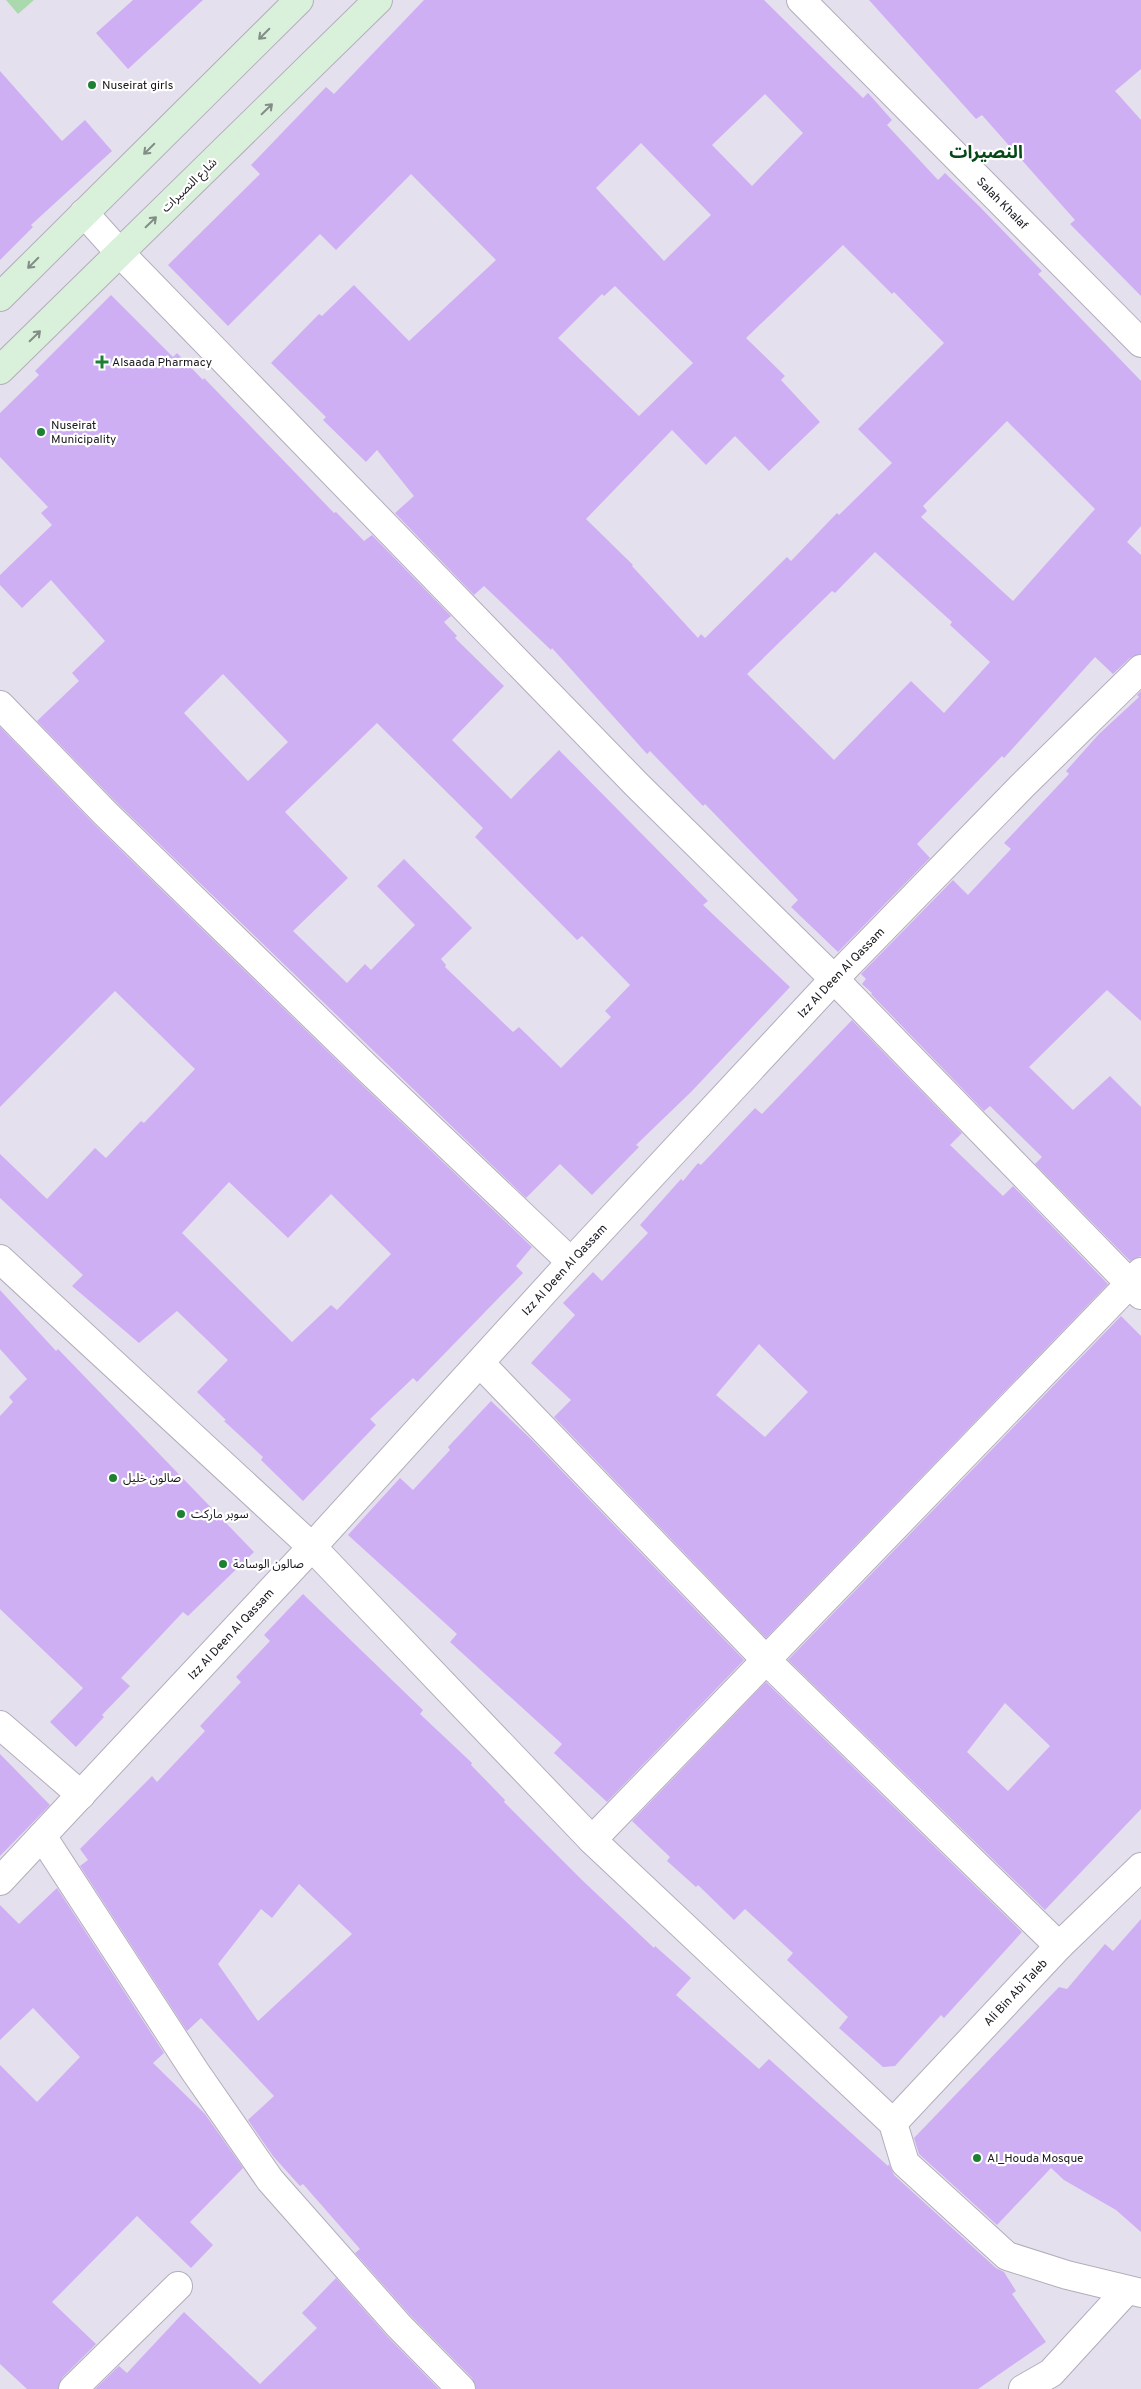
<svg xmlns="http://www.w3.org/2000/svg" width="1141" height="2389" viewBox="0 0 1141 2389" font-family="Overpass,'Noto Sans Arabic',sans-serif">
	<style>
		.green { fill: #abd9ae }
		.building { fill: #ceaff3; fill-rule: evenodd }
		.lines { fill: none; stroke-linecap: round; stroke-linejoin: round }
		.minor-casing { stroke: #b3adbb; stroke-width: 30 }
		.secondary-casing { stroke: #b3adbb; stroke-width: 30 }
		.minor { stroke: #fff; stroke-width: 28 }
		.secondary { stroke: #d9f0db; stroke-width: 28 }
		.oneway { stroke: #828e85 }
		.poi-dot { fill: #1d8033; stroke: #fff; stroke-width: 2 }
		.labels { text-anchor: middle; stroke-width: 4.5; stroke-linejoin: round; paint-order: stroke }
		.poi-label { font-size: 12px; fill: #18161b; stroke: #fff; text-anchor: start }
		.street-label { font-size: 12px; fill: #18161b; stroke: #fff }
		.district-label { font-size: 18px; font-weight: bold; fill: #074817; stroke: #fff }
	</style>
	<rect width="100%" height="100%" fill="#e5e0ee"/>
	<path class="green" d="M6,0H34L18,14Z"/>
	<path class="building" d="M133,0H203L128,69L96,33Z
		M424,0H764L863,98L868,93L892,120L887,125L938,180L945,173L979,206L1042,271L1038,274L1141,381V526L1127,542L1141,555V654L1130,658L1113,674L1095,657L1004,758L1002,756L917,844L930,858L838,952L791,907L798,900L705,804L703,806L650,751L647,754L552,648L551,650L484,586L474,595L395,513L414,496L377,450L366,462L323,420L326,417L271,363L319,314L322,316L354,285L409,341L496,260L411,174L336,250L320,234L228,326L168,265L260,174L251,165L326,87L334,94ZM765,94L803,133L752,186L712,145ZM641,143L711,215L664,261L596,188ZM843,245L892,294L894,292L944,343L858,429L892,463L839,515L837,513L791,561L787,557L705,638L701,634L698,638L632,566L633,565L586,519L672,430L706,465L735,436L769,471L820,422L781,380L785,376L746,338ZM615,286L693,363L639,416L558,338L602,294L604,296ZM1007,421L1095,509L1013,601L921,517L927,511L923,506ZM875,552L952,622L950,625L990,662L944,713L911,681L834,760L747,674L832,591L835,593Z
		M869,0H1141V69L1115,91L1141,120V296L1070,224L1075,220L982,115L976,119Z
		M0,71L62,141L85,120L112,151L31,225L33,227L0,260Z
		M111,295L173,357L177,353L203,380L204,378L334,513L336,512L364,541L372,535L451,616L444,622L457,636L455,638L504,686L452,740L511,799L559,750L708,901L703,905L790,987L691,1092L636,1145L639,1147L592,1195L560,1164L526,1198L117,803L37,721L79,681L72,673L105,641L51,580L22,608L0,585V575L52,525L41,513L48,507L0,457V413L39,375L35,371ZM223,674L288,742L248,781L184,713ZM377,723L483,828L475,837L577,940L582,936L630,985L605,1011L611,1017L561,1068L519,1027L513,1032L445,967L446,965L441,959L472,928L404,859L377,886L415,925L371,970L365,964L347,983L293,931L348,878L285,812Z
		M1141,691V1021L1107,990L1029,1067L1073,1110L1110,1076L1141,1107V1256L1130,1261L1035,1164L1042,1157L990,1106L984,1111L871,994L872,993L862,984L866,979L861,974L953,880L968,895L1011,849L1004,843L1069,774L1066,771L1099,734L1139,697L1137,695Z
		M0,727L95,825L356,1079L532,1247L516,1266L523,1273L417,1382L413,1378L370,1419L376,1425L303,1501L261,1460L263,1457L224,1421L226,1420L197,1392L228,1360L177,1311L139,1343L72,1286L83,1275L0,1198V1154L47,1199L95,1148L106,1158L141,1121L144,1123L195,1069L115,991L0,1107ZM229,1182L288,1238L331,1194L391,1254L337,1310L331,1305L292,1342L182,1233Z
		M852,1020L962,1133L950,1145L1003,1196L1013,1186L1108,1284L766,1638L554,1417L571,1400L531,1363L575,1315L563,1303L593,1272L602,1281L648,1233L640,1225L681,1179L683,1181L698,1163L701,1165L755,1108L762,1114ZM759,1344L808,1392L765,1437L716,1395Z
		M0,1290L56,1351L58,1349L254,1552L188,1616L183,1612L121,1678L130,1686L102,1715L104,1717L76,1747L50,1722L83,1688L0,1609V1416L13,1402L9,1397L27,1379L0,1349Z
		M1121,1316L1141,1336V1809L1045,1910L788,1660ZM1005,1703L1050,1746L1008,1791L967,1752Z
		M491,1401L532,1440L744,1660L607,1802L554,1753L562,1744L450,1642L457,1634L348,1535L400,1478L413,1490L450,1450L448,1447Z
		M303,1594L423,1710L420,1714L472,1763L471,1765L505,1800L504,1802L582,1880L654,1948L655,1946L691,1978L676,1995L759,2069L769,2059L888,2166L889,2164L894,2175L996,2268L1004,2272L1016,2291L1012,2294L1046,2342L978,2389H476L472,2378L410,2315L355,2253L360,2249L303,2184L300,2186L273,2156L248,2120L274,2096L201,2018L187,2031L80,1866L88,1860L80,1849L152,1776L157,1782L205,1731L200,1726L241,1682L236,1677L270,1641L264,1635ZM299,1884L352,1934L258,2021L218,1964L261,1909L272,1918Z
		M766,1682L1022,1932L944,2018L941,2015L895,2066L883,2067L839,2028L848,2017L787,1960L793,1953L745,1909L734,1920L698,1885L696,1887L667,1861L670,1857L632,1821Z
		M0,1754L50,1805L0,1856Z
		M57,1888L164,2053L153,2063L205,2114L243,2168L190,2222L213,2245L191,2268L137,2216L52,2302L96,2344L62,2378L58,2389H27L0,2364V2065L37,2102L80,2057L33,2008L0,2040V1905L19,1924Z
		M1141,1919V2232L1116,2210L1064,2180L1051,2168L997,2225L919,2154L914,2138L1059,1987L1067,1989L1105,1944L1113,1951Z
		M336,2278L387,2336L439,2389H95L119,2366L127,2373L184,2312L260,2384L317,2328L302,2313Z"/>
	<g class="lines">
		<g class="minor-casing">
			<g id="minor">
				<path id="s1" d="M801,0L1141,343"/>
				<path d="M84,213L120,253L637,785L834,979L1141,1295"/>
				<path d="M0,705L106,814L367,1068L571,1262"/>
				<path d="M0,1259L312,1547L592,1840L893,2123L905,2163L1007,2256L1067,2275L1141,2293"/>
				<path d="M480,1363L765,1659L1059,1946"/>
				<path d="M0,1725L81,1795"/>
				<path d="M42,1836L194,2070L270,2180L399,2326L461,2389"/>
				<path d="M592,1840L1141,1272"/>
				<path id="s2" d="M0,1881L312,1547L571,1262L834,979L1022,786L1141,669"/>
				<path id="s3" d="M893,2123L1059,1946L1141,1867"/>
				<path d="M73,2389L178,2286"/>
				<path d="M1023,2389L1051,2373L1127,2290"/>
			</g>
		</g>
		<g class="secondary-casing">
			<path id="secondary" d="M0,297L299,0
				M0,370L378,0"/>
		</g>
		<use href="#minor" class="minor"/>
		<use href="#secondary" class="secondary"/>
	</g>
	<defs><path id="oneway-shaft" d="M-6 0H5M1.5-3L5.5 0L1.5 3" fill="none" stroke-width="1.6" stroke-linecap="round" stroke-linejoin="round" transform="scale(1.25)"/></defs>
	<g class="oneway">
		<use href="#oneway-shaft" transform="translate(264 34) rotate(135)"/>
		<use href="#oneway-shaft" transform="translate(267 109) rotate(-44)"/>
		<use href="#oneway-shaft" transform="translate(149 149) rotate(135)"/>
		<use href="#oneway-shaft" transform="translate(151 222) rotate(-44)"/>
		<use href="#oneway-shaft" transform="translate(33 263) rotate(135)"/>
		<use href="#oneway-shaft" transform="translate(35 336) rotate(-44)"/>
	</g>
	<g class="poi-dot">
		<circle cx="92" cy="85" r="5"/>
		<path d="M99.5 354.5h5v5h5v5h-5v5h-5v-5h-5v-5h5z"/>
		<circle cx="41" cy="432" r="5"/>
		<circle cx="113" cy="1478" r="5"/>
		<circle cx="181" cy="1514" r="5"/>
		<circle cx="223" cy="1564" r="5"/>
		<circle cx="977" cy="2158" r="5"/>
	</g>
	<g class="labels">
		<g class="poi-label">
			<text x="102" y="89">Nuseirat girls</text>
			<text x="112" y="366">Alsaada Pharmacy</text>
			<text x="51" y="429">Nuseirat<tspan x="51" dy="14">Municipality</tspan></text>
			<text x="123" y="1482">صالون خليل</text>
			<text x="191" y="1518">سوبر ماركت</text>
			<text x="233" y="1568">صالون الوسامة</text>
			<text x="987" y="2162">Al_Houda Mosque</text>
		</g>
		<g class="street-label">
			<text transform="translate(189 185) rotate(-44)" y="4">شارع النصيرات</text>
			<text dy="4" stroke="none"><textPath href="#s1" startOffset="286">Salah Khalaf</textPath></text>
			<text dy="4" stroke="none"><textPath href="#s2" startOffset="1238">Izz Al Deen Al Qassam</textPath></text>
			<text dy="4" stroke="none"><textPath href="#s2" startOffset="832">Izz Al Deen Al Qassam</textPath></text>
			<text dy="4" stroke="none"><textPath href="#s2" startOffset="338">Izz Al Deen Al Qassam</textPath></text>
			<text dy="4" stroke="none"><textPath href="#s3" startOffset="179">Ali Bin Abi Taleb</textPath></text>
		</g>
		<g class="district-label">
			<text x="986" y="158">النصيرات</text>
		</g>
	</g>
</svg>
